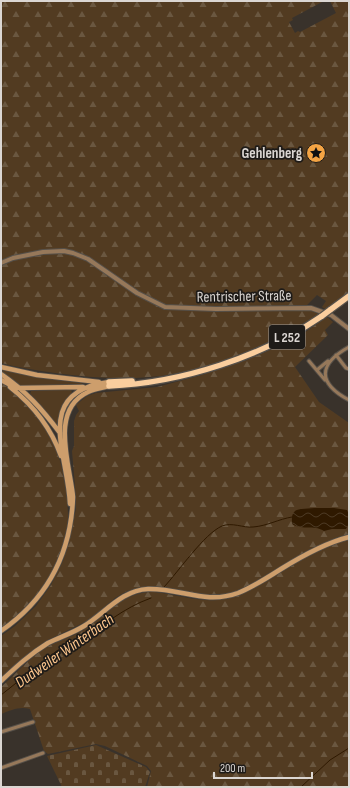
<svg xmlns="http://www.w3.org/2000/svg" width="350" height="788" viewBox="0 0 350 788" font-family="'Sofia Sans Condensed',sans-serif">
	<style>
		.grass { fill: #523b21 }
		.forest { fill: url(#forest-firs) }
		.cemetery { fill: url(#cemetery-stones) }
		.water { fill: url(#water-waves) }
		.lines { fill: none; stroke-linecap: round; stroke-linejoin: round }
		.stream { stroke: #2f1900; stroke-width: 1 }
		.minor-casing { stroke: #565049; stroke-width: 5 }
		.tertiary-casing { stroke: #565049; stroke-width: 6 }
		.secondary-casing { stroke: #565049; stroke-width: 6 }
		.trunk-casing { stroke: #565049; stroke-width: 8 }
		.minor { stroke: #96785a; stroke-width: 3 }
		.tertiary { stroke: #96785a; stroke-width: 4 }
		.secondary { stroke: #cd9e6c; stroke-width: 4.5 }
		.trunk { stroke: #face9e; stroke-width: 5.5 }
		.trunk-bridge-casing { stroke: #565049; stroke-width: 8; stroke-linecap: butt }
		.trunk-bridge { stroke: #face9e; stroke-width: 5.5 }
		.labels { text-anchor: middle; stroke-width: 3.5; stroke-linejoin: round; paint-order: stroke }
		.shield { fill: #1e1b18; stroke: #a29e9a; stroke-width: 1 }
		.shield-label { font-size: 14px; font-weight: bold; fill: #dbd6d2 }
		.poi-label { font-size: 15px; font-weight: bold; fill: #dbd6d2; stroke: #1e1b18; text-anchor: end }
		.street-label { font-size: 15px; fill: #dbd6d2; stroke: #1e1b18 }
		.water-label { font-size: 16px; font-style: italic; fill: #fcc58c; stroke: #1e1b18 }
	</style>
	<defs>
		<pattern id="forest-firs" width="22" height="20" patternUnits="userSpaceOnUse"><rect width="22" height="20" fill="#523b21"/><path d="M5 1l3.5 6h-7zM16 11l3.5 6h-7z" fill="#6a5740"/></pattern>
		<pattern id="cemetery-stones" width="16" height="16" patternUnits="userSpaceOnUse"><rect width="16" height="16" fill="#523b21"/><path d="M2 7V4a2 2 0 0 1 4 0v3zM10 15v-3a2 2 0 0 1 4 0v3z" fill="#6a5740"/></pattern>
		<pattern id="water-waves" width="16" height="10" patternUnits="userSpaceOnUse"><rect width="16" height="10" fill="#2f1900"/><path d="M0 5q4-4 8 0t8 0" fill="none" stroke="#4d3a24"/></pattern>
	</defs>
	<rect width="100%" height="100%" fill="#39322b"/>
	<path class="grass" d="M2,369L42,378L82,383L81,385L21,386L2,372Z
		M71,389L72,393L62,405L57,426L30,394L31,391Z"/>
	<path class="forest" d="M1,1H324L292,18L293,20L289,22L295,33L298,31L300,32L336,13L330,1H349V292L325,309L322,307L326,301L317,295L303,309L312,311L319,314C271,344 206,373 149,377C118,380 86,377 55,373C37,370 19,368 1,363Z
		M327,317L333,322L325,330L328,335L295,367L319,402L349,423V534L338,537L313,548L254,583L237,591L218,596L150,587L139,588L127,591L115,598L91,619L48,640L33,650L22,659L1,679V636L15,626L36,606L51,585L63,561L67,548L76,509L75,486L72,451L74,446V421L76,415L79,411L76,405L87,396L96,393L157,387L202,375L247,360L277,347L301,335Z
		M1,382C41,413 60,440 66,491C67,499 68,509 68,518C63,566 38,600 1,629Z
		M349,539V787H147L151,771L147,766L105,746L96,744L48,754L44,751L30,709C20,706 11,710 1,714V687C16,674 28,659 45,648C57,641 71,638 83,630C106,614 124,591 154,592C172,594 201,602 217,600C242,598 263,583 283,571C304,558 326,546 349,539Z"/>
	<path class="cemetery" d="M96,745L146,767L150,772L145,787H62L47,756Z"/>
	<path class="water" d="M334,508L347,510C350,515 350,524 346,529H332L324,531C312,524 304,531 292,524C292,519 291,515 295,511C300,507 326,508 334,508Z"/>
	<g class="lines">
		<path class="stream" d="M164,587C179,571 204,534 222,526C232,522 243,528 253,527C267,526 279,519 292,517
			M1,695C23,678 44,659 67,644C82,635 98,627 113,618C125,610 137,603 151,598
			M301,787L330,760L349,748"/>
		<g class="minor-casing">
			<path id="minor" d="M349,347C318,364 317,383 349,400
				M336,355L346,368L349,369
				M309,361L325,380
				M317,370L328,361
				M1,732L33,722
				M1,768L43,753"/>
		</g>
		<g class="tertiary-casing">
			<path id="tertiary" d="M1,263L13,258L43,252L64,251L73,253L88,259L137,293L165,307L216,309L311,308L331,315L349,329"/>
		</g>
		<g class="secondary-casing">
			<path id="secondary" d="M1,367L37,375L99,382
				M1,374C26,391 42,409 60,433
				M1,380L16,388L83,387
				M10,387C33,405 51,428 61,456
				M70,504C68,453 32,392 109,382
				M1,631C47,599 71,553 73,497C70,464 49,410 88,392C94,389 102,388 109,386
				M1,681C16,667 30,654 48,643C60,637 73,633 84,626C105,613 122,590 148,589C181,588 205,605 238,593C253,587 267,578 281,569C302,556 325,543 349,537"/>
		</g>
		<g class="trunk-casing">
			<path id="trunk" d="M330,310L349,296
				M109,382L132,381
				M109,386C181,383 262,357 322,316"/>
		</g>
		<use href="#minor" class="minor"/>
		<use href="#tertiary" class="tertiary"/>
		<use href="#secondary" class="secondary"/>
		<use href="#trunk" class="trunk"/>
		<g class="trunk-bridge-casing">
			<path id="trunk-bridge" d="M322,316L330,310"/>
		</g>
		<use href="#trunk-bridge" class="trunk-bridge"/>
	</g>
	<defs>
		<g id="sight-disc" transform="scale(1)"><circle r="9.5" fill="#f4a444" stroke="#1e1b18"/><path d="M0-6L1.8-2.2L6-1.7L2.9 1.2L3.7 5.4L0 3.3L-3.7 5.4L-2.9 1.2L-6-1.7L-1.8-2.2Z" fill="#111"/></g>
	</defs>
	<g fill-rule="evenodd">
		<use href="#sight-disc" x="316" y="153"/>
	</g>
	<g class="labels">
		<rect class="shield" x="269" y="325" width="36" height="24" rx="3"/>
		<g class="shield-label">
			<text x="287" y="342">L 252</text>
		</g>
		<g class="poi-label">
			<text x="302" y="158">Gehlenberg</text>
		</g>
		<g class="street-label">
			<text transform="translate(244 296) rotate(-1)" y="5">Rentrischer Straße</text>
		</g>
		<g class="water-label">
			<text transform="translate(64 650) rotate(-35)" y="6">Dudweiler Winterbach</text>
		</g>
	</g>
	<rect width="350" height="788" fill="none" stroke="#dbd6d2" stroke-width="4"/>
	<path d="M214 772v6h98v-6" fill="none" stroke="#dbd6d2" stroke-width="2"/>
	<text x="220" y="772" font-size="12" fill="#dbd6d2" stroke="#1e1b18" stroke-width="3" paint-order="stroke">200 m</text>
</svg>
